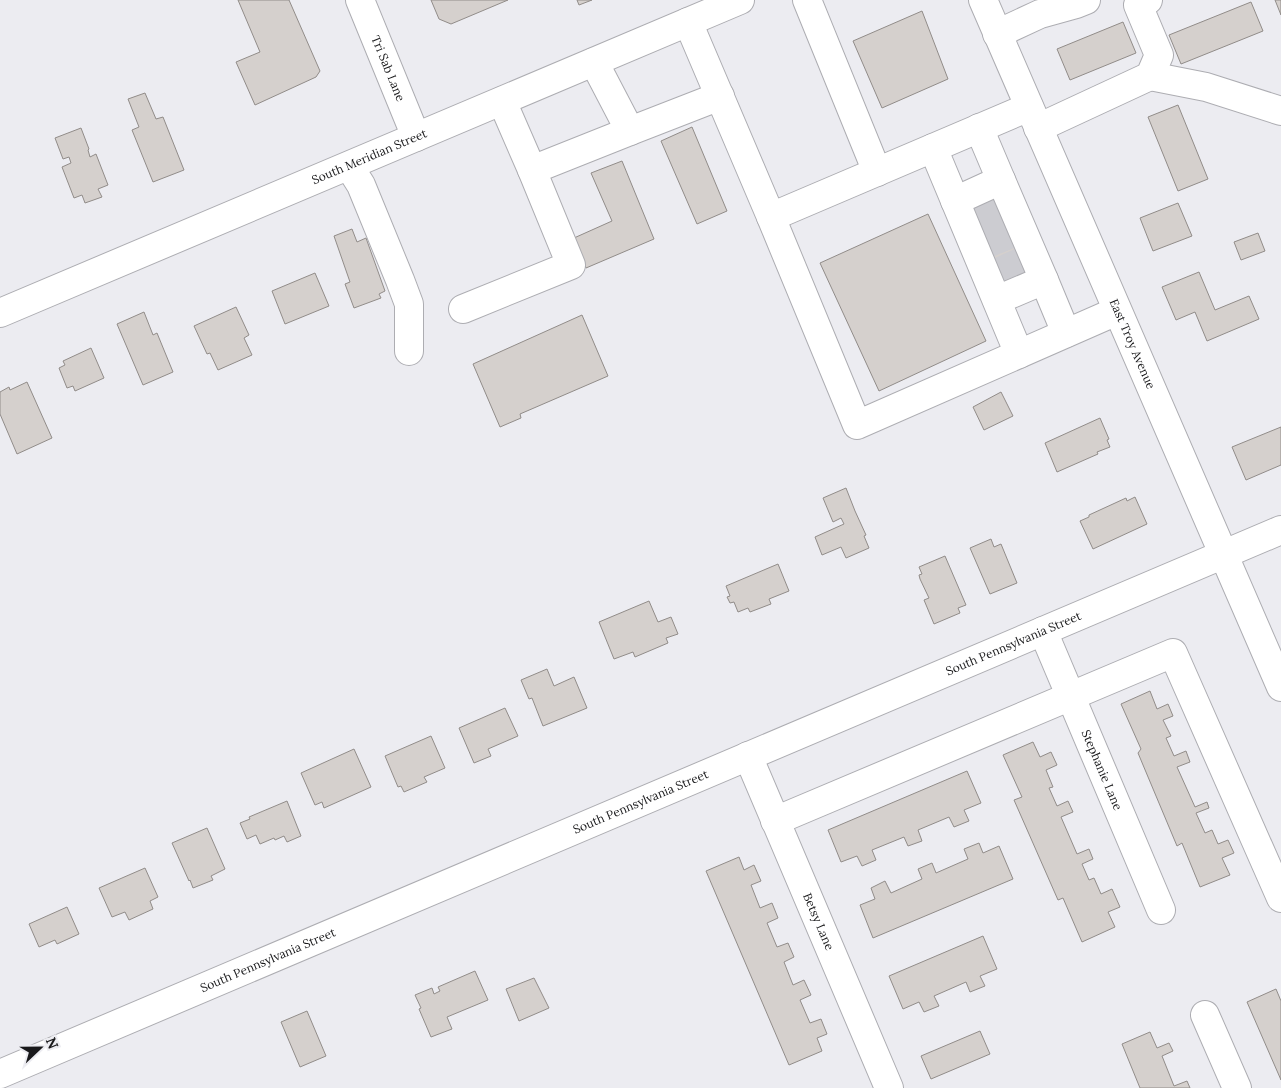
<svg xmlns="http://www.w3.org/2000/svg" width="1281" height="1088" viewBox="0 0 1281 1088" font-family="Lora,serif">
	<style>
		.building { fill: #d5d0cd; stroke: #918c89 }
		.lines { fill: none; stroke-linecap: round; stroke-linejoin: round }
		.minor-tunnel { stroke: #ccccd1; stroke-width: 28; stroke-dasharray: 28 14; stroke-linecap: butt }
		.minor-casing { stroke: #adadb2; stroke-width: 30 }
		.major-casing { stroke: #adadb2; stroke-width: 30 }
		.minor { stroke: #fff; stroke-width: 28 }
		.major { stroke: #fff; stroke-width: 28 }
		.labels { text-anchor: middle; stroke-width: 4; stroke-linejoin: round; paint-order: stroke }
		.street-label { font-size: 12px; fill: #19191b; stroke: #ececf1 }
	</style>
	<rect width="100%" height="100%" fill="#ececf1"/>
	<path class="building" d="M238,0H289L320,71L316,77L255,105L236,62L260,52Z
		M431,0H508L451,24L439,19Z
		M577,0H592L579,5Z
		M1275,0H1281V15Z
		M1251,2L1263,31L1181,64L1169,35Z
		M922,11L948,79L882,108L853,41Z
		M1123,22L1136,53L1070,80L1057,49Z
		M145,93L156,119L163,117L184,170L153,182L132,130L139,127L128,99Z
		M1178,105L1208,179L1178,191L1148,117Z
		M692,127L727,211L697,224L661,141Z
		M81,128L89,149L88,150L90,157L96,154L108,185L98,189L102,197L85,203L82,195L74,198L62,167L71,163L69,157L63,159L55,138Z
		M622,161L654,239L586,268L574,238L612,221L591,173Z
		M995,201L1028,277L1006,287L973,210Z
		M1178,203L1192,236L1153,251L1140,218Z
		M928,214L986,341L879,391L820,263Z
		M352,229L357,242L366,238L385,291L379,294L381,298L354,308L345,284L350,282L334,236Z
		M1258,233L1265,251L1241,260L1234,242Z
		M1199,272L1215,310L1249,296L1259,319L1207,341L1195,312L1176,320L1162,287Z
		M315,273L329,306L285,324L272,291Z
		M236,307L249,335L244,338L252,355L218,370L210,353L207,354L194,326Z
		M144,312L153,335L157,333L173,372L143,385L117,324Z
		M582,315L608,376L520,414L521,418L500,427L473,364Z
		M91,348L104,378L75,391L73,386L67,388L59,368L65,365L63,361Z
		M27,382L52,438L17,454L0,414V392L9,387L10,390Z
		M1001,392L1013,416L984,430L973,407Z
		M1100,418L1109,439L1107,440L1110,447L1097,452L1098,454L1057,472L1045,443Z
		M1281,427V465L1246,480L1232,447Z
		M846,488L855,511L866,535L864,536L869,548L846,558L841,547L822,555L815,537L844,524L841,518L833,522L823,498Z
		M1135,497L1147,524L1093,549L1080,521L1089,517V515L1126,498L1127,501Z
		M991,539L994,547L1001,544L1017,583L990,594L970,548Z
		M945,556L966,605L958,608L960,613L934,624L924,600L929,598L920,579L919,575L922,574L919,567Z
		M778,564L789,591L769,599L771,604L750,612L748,608L738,612L734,602L730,603L727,597L730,596L726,586Z
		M649,601L658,622L671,617L678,634L666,638L668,643L635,657L633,652L614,659L599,622Z
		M547,669L554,686L574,677L587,708L543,726L532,698L529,699L521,680Z
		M1150,691L1157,709L1168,704L1173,716L1163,720L1171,736L1166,738L1174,756L1186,751L1190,762L1177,767L1195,807L1207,802L1209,808L1196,813L1205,833L1212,830L1218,844L1228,840L1234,853L1222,858L1230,875L1200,887L1182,843L1177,846L1138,753L1141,749L1121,704Z
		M505,708L518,736L488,749L491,756L474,763L459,728Z
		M431,736L445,768L424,777L427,782L404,792L401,786L398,787L385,756Z
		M1033,742L1040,757L1051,752L1057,765L1046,770L1053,787L1049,788L1057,806L1068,801L1073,812L1061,817L1077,854L1089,849L1093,859L1082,864L1089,880L1094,878L1101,894L1112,889L1120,907L1108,912L1115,927L1082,942L1063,898L1058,900L1014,800L1022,797L1003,755Z
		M354,749L371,787L324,808L322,802L315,805L301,773Z
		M967,771L981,803L964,810L969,821L954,827L949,817L918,830L922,841L908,846L904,837L872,850L876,860L862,866L857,856L841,862L828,830Z
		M287,801L301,836L287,842L284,836L275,840L274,838L260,844L256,835L247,839L240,823L250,819L249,817Z
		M207,828L225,869L211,876L213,880L193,888L190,880L189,881L172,843Z
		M979,843L983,853L999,846L1013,879L873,938L860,905L875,899L871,888L885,881L891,893L922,879L918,869L932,863L936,873L968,859L964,849Z
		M739,857L744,870L754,865L761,881L751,885L760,908L772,903L778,918L767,923L777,947L788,943L794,957L784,962L793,985L804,980L811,995L800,1000L810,1023L821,1019L827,1034L817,1038L822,1051L789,1065L706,871Z
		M145,868L158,897L150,901L153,909L129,920L125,912L112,917L99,888Z
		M67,907L79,934L57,944L55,940L39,947L29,924Z
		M983,936L997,969L980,976L985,986L970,992L966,982L934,996L939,1006L924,1012L919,1002L903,1009L889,976Z
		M475,971L488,1000L447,1017L452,1029L431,1037L419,1009L421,1008L415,995L432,988L434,994L440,991L438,987Z
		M534,978L549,1008L519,1021L506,989Z
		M1276,989L1281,1001V1080L1247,1002Z
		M307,1011L326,1056L300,1067L281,1022Z
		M980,1031L990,1054L931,1079L921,1056Z
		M1150,1032L1157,1048L1169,1043L1173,1051L1162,1056L1174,1086L1187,1081L1190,1088H1140L1122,1044Z"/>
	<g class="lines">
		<path class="minor-tunnel" d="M977,219L999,209
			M987,244L1009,235
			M1000,271L1022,261"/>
		<g class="minor-casing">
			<g id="minor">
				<path id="s1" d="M360,0L416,137"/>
				<path d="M807,0L877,172"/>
				<path d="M688,22L771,217L1029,107"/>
				<path d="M997,34L1040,14L1076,4L1086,0"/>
				<path d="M594,62L630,131L720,96"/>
				<path d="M1150,76L1206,87L1281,111"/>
				<path d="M502,101L532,170L630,131"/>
				<path d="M979,128L1001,180"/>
				<path d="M1038,128L1150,76L1159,55L1138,5L1148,0"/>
				<path d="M933,148L1019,354"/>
				<path d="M349,166L361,185L400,280L409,304V351"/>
				<path d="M955,201L1001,180L1044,280L997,300"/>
				<path d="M771,217L857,425L1117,311"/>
				<path d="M1044,280L1066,333"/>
				<path d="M463,309L571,265L532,170"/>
				<path id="s2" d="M1043,631L1161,910"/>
				<path id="s3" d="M748,756L889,1088"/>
				<path d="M775,821L1173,653L1281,898"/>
				<path d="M1205,1015L1237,1088"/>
				<path id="s4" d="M0,1074L1281,530"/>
			</g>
		</g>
		<g class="major-casing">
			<g id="major">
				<path id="s5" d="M983,0L1281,687"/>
				<path id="s6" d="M0,313L740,0"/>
			</g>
		</g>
		<use href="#minor" class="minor"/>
		<use href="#major" class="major"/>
	</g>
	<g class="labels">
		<g class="street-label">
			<text dy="4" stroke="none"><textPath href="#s1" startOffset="74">Tri Sab Lane</textPath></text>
			<text dy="4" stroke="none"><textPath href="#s6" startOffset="401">South Meridian Street</textPath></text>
			<text dy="4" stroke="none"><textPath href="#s5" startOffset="375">East Troy Avenue</textPath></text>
			<text dy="4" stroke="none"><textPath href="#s4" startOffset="1101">South Pennsylvania Street</textPath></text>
			<text dy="4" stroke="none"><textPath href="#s2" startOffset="151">Stephanie Lane</textPath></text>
			<text dy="4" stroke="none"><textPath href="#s4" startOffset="696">South Pennsylvania Street</textPath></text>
			<text dy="4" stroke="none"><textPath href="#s3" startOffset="180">Betsy Lane</textPath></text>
			<text dy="4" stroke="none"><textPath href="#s4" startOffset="291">South Pennsylvania Street</textPath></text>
		</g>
	</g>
	<g transform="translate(40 1048) rotate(68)" stroke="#ececf1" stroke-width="4" paint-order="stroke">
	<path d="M0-4L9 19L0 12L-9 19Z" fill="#19191b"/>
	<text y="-8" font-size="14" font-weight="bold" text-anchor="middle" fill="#19191b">N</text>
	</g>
</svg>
